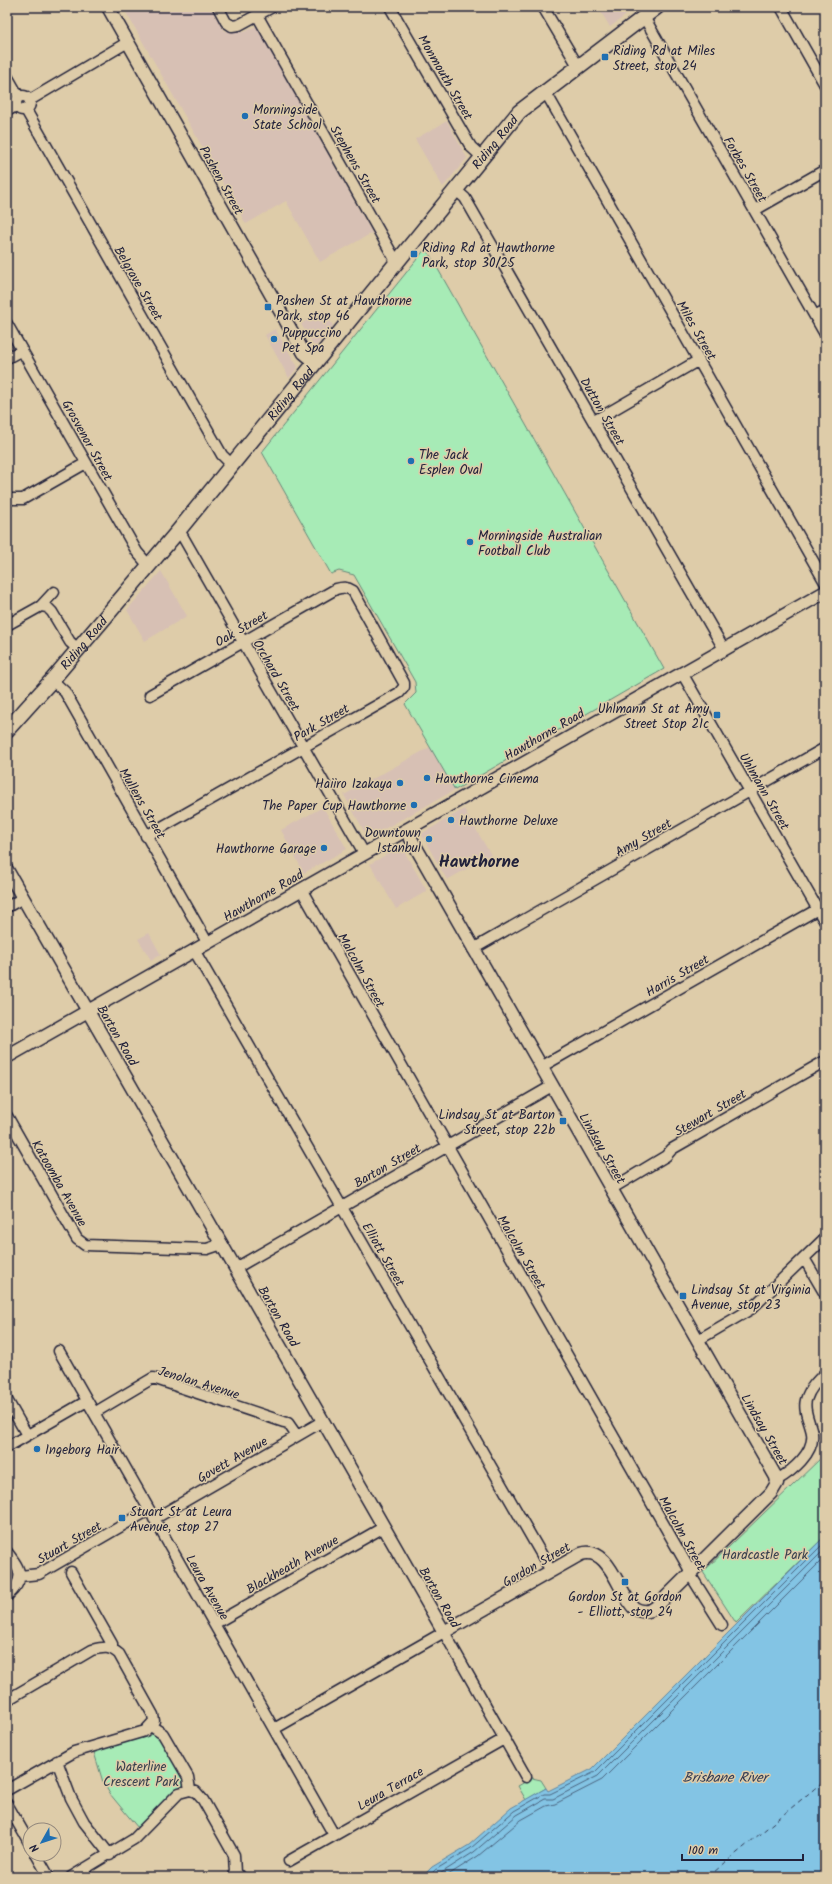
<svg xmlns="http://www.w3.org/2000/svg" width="832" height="1884" viewBox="0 0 832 1884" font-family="Kalam,sans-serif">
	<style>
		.built { fill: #d7c0b4 }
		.green { fill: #a7ebb6; stroke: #648678 }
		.water { fill: #83c4e4; stroke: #5c83a0 }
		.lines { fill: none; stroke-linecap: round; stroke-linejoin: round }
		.shore { stroke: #49637f; stroke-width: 1 }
		.ferry { stroke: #313a54; stroke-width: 1; stroke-dasharray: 5 4; stroke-linecap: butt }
		.minor-casing { stroke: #22223b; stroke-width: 13 }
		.tertiary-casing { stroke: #22223b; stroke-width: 15 }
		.secondary-casing { stroke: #22223b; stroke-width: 17 }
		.minor { stroke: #decca9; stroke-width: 10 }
		.tertiary { stroke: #decca9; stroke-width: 12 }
		.secondary { stroke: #decca9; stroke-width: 14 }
		.poi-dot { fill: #1f6fb2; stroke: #decca9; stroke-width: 1.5 }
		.labels { text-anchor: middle; stroke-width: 3; stroke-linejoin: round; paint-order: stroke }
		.poi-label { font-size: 13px; fill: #22223b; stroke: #decca9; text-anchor: start }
		.street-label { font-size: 13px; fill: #22223b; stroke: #decca9 }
		.park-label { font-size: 13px; fill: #36404d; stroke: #decca9 }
		.water-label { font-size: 14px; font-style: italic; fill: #313a54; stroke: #decca9 }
		.district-label { font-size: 17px; font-weight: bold; fill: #22223b; stroke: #decca9 }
	</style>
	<rect width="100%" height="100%" fill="#decca9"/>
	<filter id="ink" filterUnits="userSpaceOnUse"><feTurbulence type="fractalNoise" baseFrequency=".025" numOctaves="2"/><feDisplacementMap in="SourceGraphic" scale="8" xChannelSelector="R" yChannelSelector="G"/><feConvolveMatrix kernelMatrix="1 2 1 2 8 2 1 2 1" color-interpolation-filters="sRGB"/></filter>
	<g filter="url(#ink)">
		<path class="built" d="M123,7H210L224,31L245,32L256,26L372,233L320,262L286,201L246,224Z
			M598,7H626L629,13L610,27Z
			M447,121L467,158L443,187L415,139Z
			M324,310L333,326L316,346L313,345L301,324Z
			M275,329L298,367L289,378L265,335Z
			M161,571L187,616L145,641L127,610Z
			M430,747L455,790L368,838L344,795Z
			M323,807L347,849L304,873L281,830Z
			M464,809L491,855L447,880L421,834Z
			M401,846L427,891L396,909L370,864Z
			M149,933L161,955L151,960L138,939Z"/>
		<path class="green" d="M426,248L664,669L455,790L405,704L416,693L415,682L354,575L339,571L331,574L262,452Z
			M822,1457L825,1459V1536L736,1623L703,1572Z
			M148,1734L161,1735L186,1779L183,1786L138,1828L110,1794L103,1782L93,1749Z
			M532,1778L541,1780L546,1788L526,1800L518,1786Z"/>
		<path class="water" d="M825,1536V1877H422L432,1867L469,1845L511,1808L546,1788L548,1791L592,1769Z"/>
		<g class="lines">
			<path class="shore" d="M428,1877L435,1870L471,1848L514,1811L544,1794H550L595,1772L825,1542
				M435,1877L474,1852L517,1815L545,1799H553L598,1776L825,1549
				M445,1877L478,1856L521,1820L546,1806L555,1804L602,1780L825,1557"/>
			<path class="ferry" d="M708,1877L825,1780"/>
			<g class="minor-casing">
				<path id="minor" d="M218,7L226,22L232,26L239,25L272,7
					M390,7L471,147L482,157
					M543,7L578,66
					M781,7L825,85
					M257,15L397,263
					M644,17L825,334
					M7,76L19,97
					M545,91L825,582
					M16 103a7 7 0 1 1 14 0a7 7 0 1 1-14 0Z
					M30,100L128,42
					M26,110L222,455L233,466
					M7,111L16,106
					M456,190L465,198L724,649
					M755,210L825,170
					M815,316L825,310
					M7,324L137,552L149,566
					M7,358L22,350
					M594,421L699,360
					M7,499H23L86,463
					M179,530L364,853
					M41,606L54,592
					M7,625L41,606L47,607L52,612L70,642L78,649
					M682,673L825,922
					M52,680L65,692L207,942
					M146,836L399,693L404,687V683L353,591C347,587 343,587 336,589L150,695
					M301,889L688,1567L693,1579L722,1625
					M7,907L23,898
					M473,949L825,748
					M194,950L551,1571
					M541,1067L825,905
					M7,1116L77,1239L85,1245L207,1249L222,1244
					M611,1189L666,1156L672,1149L825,1061
					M804,1258L825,1294
					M236,1268L552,1086
					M698,1340L751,1309L825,1238
					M59,1351L334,1835
					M7,1400L27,1435
					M94,1413L153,1378L284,1422L288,1423L297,1436
					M7,1447L87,1401
					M777,1480C792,1471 815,1453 812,1433C810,1422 803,1411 806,1400C809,1389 817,1381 825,1373
					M154,1519L323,1421
					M7,1552C21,1570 26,1579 7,1596
					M71,1572L112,1644V1648
					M20,1576L39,1574L149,1510
					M214,1624L384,1527
					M7,1700L92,1650C104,1647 110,1646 119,1654L153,1715L154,1721L145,1731L74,1752L7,1790
					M151,1726L163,1734L188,1777L190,1790
					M274,1729L444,1632L526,1777
					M57,1761L71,1798L84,1822L110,1855
					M7,1804L30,1844
					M36,1854L49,1877
					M289,1861L504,1739
					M71,1877L134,1839L179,1793L190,1790L196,1792L203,1800L234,1855L235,1873L241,1877"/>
			</g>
			<g class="tertiary-casing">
				<path id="tertiary" d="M108,7L304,353L316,363
					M7,870L444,1632L581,1554C609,1545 618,1592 634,1608C641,1612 649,1613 656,1607L771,1493L777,1483L776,1477L406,830
					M7,1057L825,592"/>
			</g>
			<g class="secondary-casing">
				<g id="secondary">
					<path id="s1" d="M7,730L52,680L179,530L519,112L657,7"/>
				</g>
			</g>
			<use href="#minor" class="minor"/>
			<use href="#tertiary" class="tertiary"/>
			<use href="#secondary" class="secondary"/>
		</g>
	</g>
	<g class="poi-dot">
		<rect x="601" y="53" width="8" height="8" rx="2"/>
		<circle cx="245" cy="116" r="4"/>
		<rect x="410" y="250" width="8" height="8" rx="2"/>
		<rect x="264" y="303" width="8" height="8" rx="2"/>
		<circle cx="274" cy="339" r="4"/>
		<circle cx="411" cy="461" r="4"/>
		<circle cx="470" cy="542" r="4"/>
		<rect x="713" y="711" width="8" height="8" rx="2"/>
		<circle cx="427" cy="778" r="4"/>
		<circle cx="400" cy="783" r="4"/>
		<circle cx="414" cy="805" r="4"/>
		<circle cx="451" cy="820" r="4"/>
		<circle cx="429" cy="839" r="4"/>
		<circle cx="324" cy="848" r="4"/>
		<rect x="559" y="1117" width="8" height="8" rx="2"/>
		<rect x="679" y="1292" width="8" height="8" rx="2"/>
		<circle cx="37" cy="1449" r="4"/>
		<rect x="118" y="1514" width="8" height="8" rx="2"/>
		<rect x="621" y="1578" width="8" height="8" rx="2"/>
	</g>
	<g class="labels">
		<g class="poi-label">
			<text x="613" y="55">Riding Rd at Miles<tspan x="613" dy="15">Street, stop 24</tspan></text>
			<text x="253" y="114">Morningside<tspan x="253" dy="15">State School</tspan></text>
			<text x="422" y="252">Riding Rd at Hawthorne<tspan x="422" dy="15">Park, stop 30/25</tspan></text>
			<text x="276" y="305">Pashen St at Hawthorne<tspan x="276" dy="15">Park, stop 46</tspan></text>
			<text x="282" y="337">Puppuccino<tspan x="282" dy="15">Pet Spa</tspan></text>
			<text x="419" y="459">The Jack<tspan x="419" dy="15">Esplen Oval</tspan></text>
			<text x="478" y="540">Morningside Australian<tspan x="478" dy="15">Football Club</tspan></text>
			<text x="709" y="713" text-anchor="end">Uhlmann St at Amy<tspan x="709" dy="15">Street Stop 21c</tspan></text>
			<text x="435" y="783">Hawthorne Cinema</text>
			<text x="392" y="788" text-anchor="end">Haiiro Izakaya</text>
			<text x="406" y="810" text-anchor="end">The Paper Cup Hawthorne</text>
			<text x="459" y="825">Hawthorne Deluxe</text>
			<text x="421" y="837" text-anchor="end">Downtown<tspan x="421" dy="15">Istanbul</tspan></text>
			<text x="316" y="853" text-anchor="end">Hawthorne Garage</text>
			<text x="555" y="1119" text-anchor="end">Lindsay St at Barton<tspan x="555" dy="15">Street, stop 22b</tspan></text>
			<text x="691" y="1294">Lindsay St at Virginia<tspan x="691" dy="15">Avenue, stop 23</tspan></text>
			<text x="45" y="1454">Ingeborg Hair</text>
			<text x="130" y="1516">Stuart St at Leura<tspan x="130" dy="15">Avenue, stop 27</tspan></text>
			<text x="625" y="1601" text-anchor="middle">Gordon St at Gordon<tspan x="625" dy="15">- Elliott, stop 24</tspan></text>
		</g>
		<g class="street-label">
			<text transform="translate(446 77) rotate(60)" y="5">Monmouth Street</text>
			<text dy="5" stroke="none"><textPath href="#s1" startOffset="764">Riding Road</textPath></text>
			<text transform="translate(356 164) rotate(60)" y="5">Stephens Street</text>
			<text transform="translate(746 169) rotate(60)" y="5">Forbes Street</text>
			<text transform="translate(222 180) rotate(61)" y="5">Pashen Street</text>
			<text transform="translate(139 283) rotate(60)" y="5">Belgrave Street</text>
			<text transform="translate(697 330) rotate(60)" y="5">Miles Street</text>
			<text dy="5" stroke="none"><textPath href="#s1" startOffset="440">Riding Road</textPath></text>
			<text transform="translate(603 411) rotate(60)" y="5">Dutton Street</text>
			<text transform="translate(88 440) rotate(61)" y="5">Grosvenor Street</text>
			<text transform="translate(241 628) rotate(-30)" y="5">Oak Street</text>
			<text dy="5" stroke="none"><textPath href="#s1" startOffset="116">Riding Road</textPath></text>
			<text transform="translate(277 675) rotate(60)" y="5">Orchard Street</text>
			<text transform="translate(321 722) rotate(-30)" y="5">Park Street</text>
			<text transform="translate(544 734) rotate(-30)" y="5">Hawthorne Road</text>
			<text transform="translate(765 791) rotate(60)" y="5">Uhlmann Street</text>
			<text transform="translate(143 803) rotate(60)" y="5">Mullens Street</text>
			<text transform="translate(643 837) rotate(-30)" y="5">Amy Street</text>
			<text transform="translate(263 895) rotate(-30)" y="5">Hawthorne Road</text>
			<text transform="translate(362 970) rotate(61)" y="5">Malcolm Street</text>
			<text transform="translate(677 975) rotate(-30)" y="5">Harris Street</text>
			<text transform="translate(118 1035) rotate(60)" y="5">Barton Road</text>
			<text transform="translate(710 1112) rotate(-30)" y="5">Stewart Street</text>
			<text transform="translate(603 1148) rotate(60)" y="5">Lindsay Street</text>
			<text transform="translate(387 1165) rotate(-30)" y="5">Barton Street</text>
			<text transform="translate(60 1183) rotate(60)" y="5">Katoomba Avenue</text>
			<text transform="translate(522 1252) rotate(60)" y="5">Malcolm Street</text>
			<text transform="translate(384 1254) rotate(60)" y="5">Elliott Street</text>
			<text transform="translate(279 1316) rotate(60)" y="5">Barton Road</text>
			<text transform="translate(199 1382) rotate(17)" y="5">Jenolan Avenue</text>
			<text transform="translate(765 1429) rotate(60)" y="5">Lindsay Street</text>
			<text transform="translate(232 1459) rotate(-30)" y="5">Govett Avenue</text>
			<text transform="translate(683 1533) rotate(61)" y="5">Malcolm Street</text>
			<text transform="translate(69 1542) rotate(-30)" y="5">Stuart Street</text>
			<text transform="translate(292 1564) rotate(-30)" y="5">Blackheath Avenue</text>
			<text transform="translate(536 1564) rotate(-30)" y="5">Gordon Street</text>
			<text transform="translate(208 1587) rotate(60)" y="5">Leura Avenue</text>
			<text transform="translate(440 1597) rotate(60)" y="5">Barton Road</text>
			<text transform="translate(390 1788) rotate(-30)" y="5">Leura Terrace</text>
		</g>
		<g class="park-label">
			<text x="765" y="1559">Hardcastle Park</text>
			<text x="141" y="1771">Waterline<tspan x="141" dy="15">Crescent Park</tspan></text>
		</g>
		<g class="water-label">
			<text x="725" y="1782">Brisbane River</text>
		</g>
		<g class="district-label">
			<text x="479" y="867">Hawthorne</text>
		</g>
	</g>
	<rect width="832" height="1884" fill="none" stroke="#decca9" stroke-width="24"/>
	<rect x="12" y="12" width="808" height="1860" fill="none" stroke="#22223b" stroke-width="1.5" filter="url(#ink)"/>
	<g transform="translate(42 1842) rotate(231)"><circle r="19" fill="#decca9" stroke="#93887d"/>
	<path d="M0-3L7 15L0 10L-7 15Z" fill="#1f6fb2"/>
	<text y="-6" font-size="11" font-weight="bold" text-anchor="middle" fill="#22223b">N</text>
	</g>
	<path d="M682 1854v6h121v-6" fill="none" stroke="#22223b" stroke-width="2"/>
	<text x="688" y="1854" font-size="12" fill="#22223b" stroke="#decca9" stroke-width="3" paint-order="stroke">100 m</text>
</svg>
